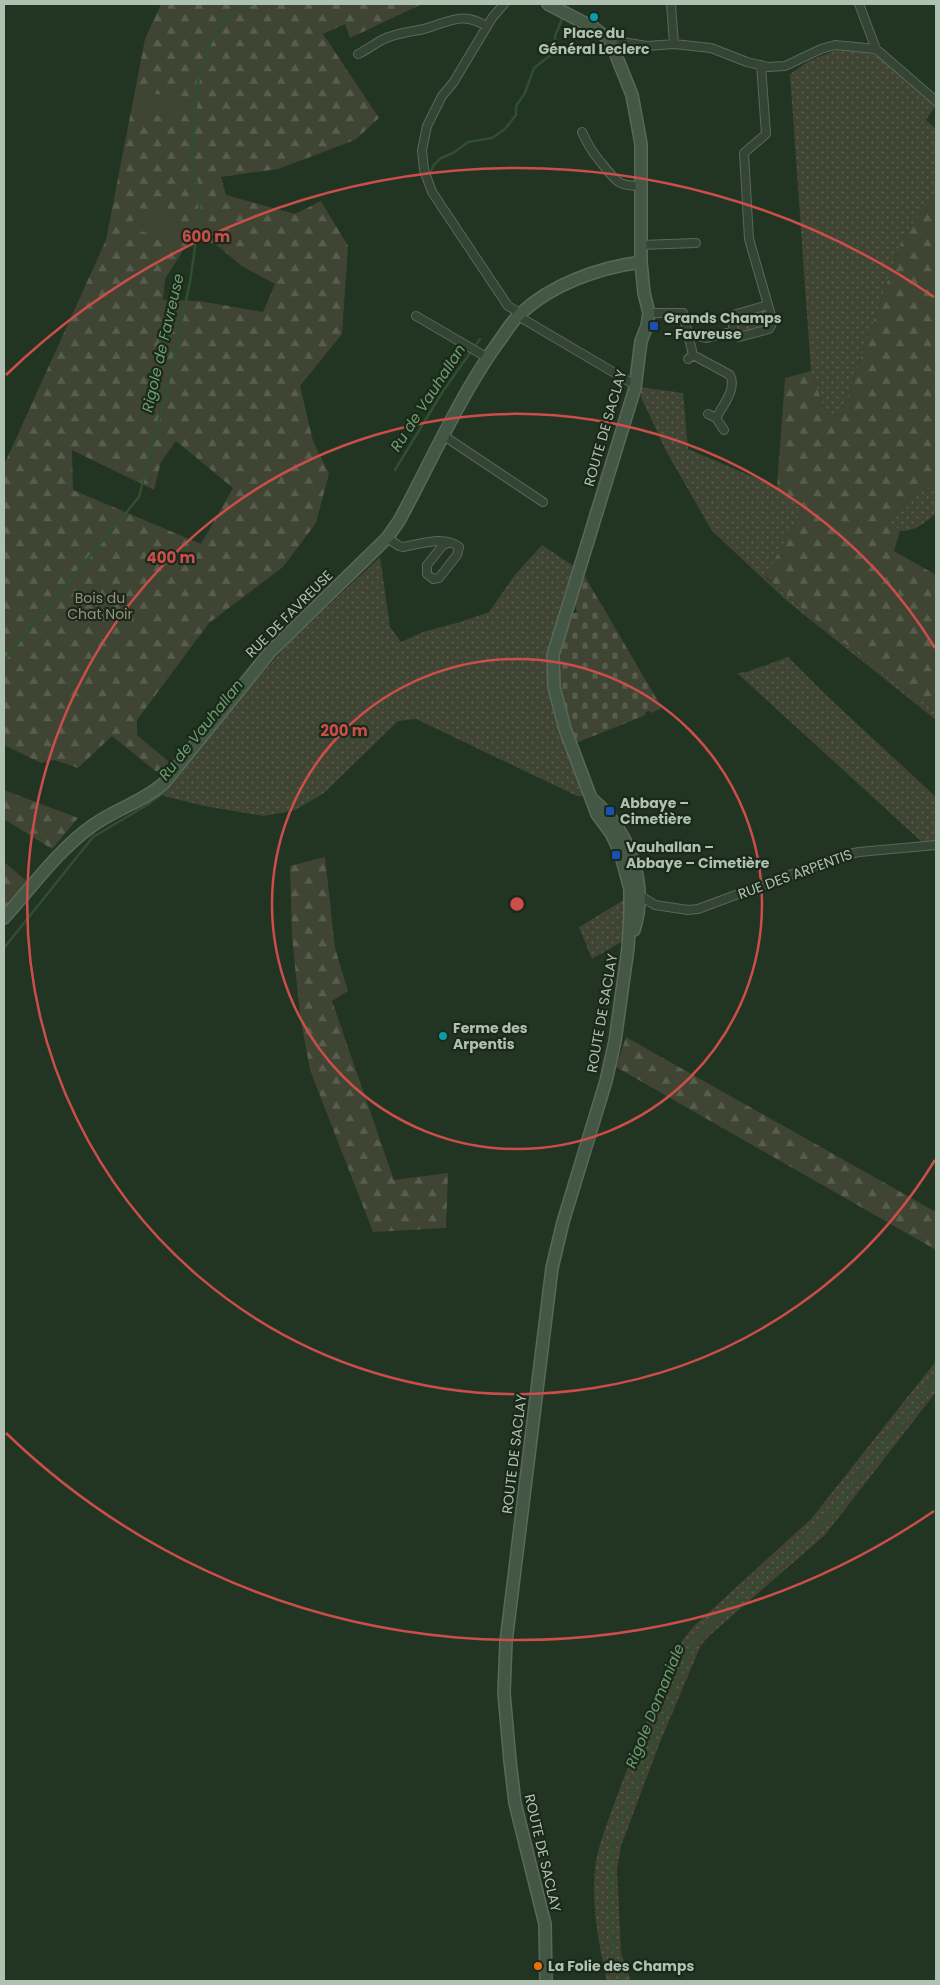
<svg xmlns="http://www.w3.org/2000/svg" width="940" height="1985" viewBox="0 0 940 1985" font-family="Poppins,sans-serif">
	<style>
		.grass { fill: url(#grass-dots) }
		.forest { fill: url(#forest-firs); fill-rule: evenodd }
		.cemetery { fill: url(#cemetery-stones) }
		.garden { fill: #3f4532 }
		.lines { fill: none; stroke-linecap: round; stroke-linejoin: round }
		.stream { stroke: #2f4f30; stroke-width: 2.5 }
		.street-casing { stroke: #586859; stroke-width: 10 }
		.secondary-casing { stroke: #586859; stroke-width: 14 }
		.street { stroke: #354535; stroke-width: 8 }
		.secondary { stroke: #445745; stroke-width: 11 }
		.ring { fill: none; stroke: #cc4e4a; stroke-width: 2.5 }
		.culture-dot { fill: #0f9aa8; stroke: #1b291b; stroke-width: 2 }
		.transit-dot { fill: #1a4fb4; stroke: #1b291b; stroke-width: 2 }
		.food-dot { fill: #e8710a; stroke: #1b291b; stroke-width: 2 }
		.labels { text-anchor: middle; stroke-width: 4.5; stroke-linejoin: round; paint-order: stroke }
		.poi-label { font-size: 14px; font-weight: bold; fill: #afc1b0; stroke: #1b291b; text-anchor: start }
		.street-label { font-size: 14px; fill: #afc1b0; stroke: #1b291b }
		.park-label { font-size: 14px; fill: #9a8f79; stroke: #1b291b }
		.water-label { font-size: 15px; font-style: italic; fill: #6c9d6d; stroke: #1b291b }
		.centre { fill: #cc4e4a; stroke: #1b291b; stroke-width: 2.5 }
		.ring-label { font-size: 15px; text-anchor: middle; font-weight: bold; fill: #cc4e4a; stroke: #1b291b; stroke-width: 4.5; stroke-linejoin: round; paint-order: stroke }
	</style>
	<defs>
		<pattern id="grass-dots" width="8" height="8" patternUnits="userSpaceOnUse" patternTransform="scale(1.25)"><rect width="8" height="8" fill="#3f4532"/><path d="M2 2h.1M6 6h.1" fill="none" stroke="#585e4d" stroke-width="1.8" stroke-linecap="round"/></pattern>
		<pattern id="forest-firs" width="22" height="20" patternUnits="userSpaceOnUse" patternTransform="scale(1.25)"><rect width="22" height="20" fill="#3f4532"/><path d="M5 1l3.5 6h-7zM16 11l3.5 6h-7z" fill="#585e4d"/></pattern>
		<pattern id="cemetery-stones" width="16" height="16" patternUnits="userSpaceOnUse" patternTransform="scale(1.25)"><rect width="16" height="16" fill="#3f4532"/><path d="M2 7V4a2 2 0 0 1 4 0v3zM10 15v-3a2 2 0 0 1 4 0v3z" fill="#585e4d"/></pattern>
	</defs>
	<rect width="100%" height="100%" fill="#223422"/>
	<path class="grass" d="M839,49L876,54L936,105L926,120L936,129V195L904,234L841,415L826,413L811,371L790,74L809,61Z
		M763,309C769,314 771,320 767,327C756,330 728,341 737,317Z
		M640,387L683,393L688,449L777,487L805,506L765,577C820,625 877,669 936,711V720L787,601L712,531L666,451L641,397Z
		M936,483V513C925,523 916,531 900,531L888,520L905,502Z
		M542,545L575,567L554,655L569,754L584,796H577L416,719L398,721L324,793L295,810L264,816L204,806L160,795L220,721L288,644L380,557L390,627L401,642L423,632L460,622L489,612L514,576Z
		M788,657L826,695L936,797V842L923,843L737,673L747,672Z
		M627,898L623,941L592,959L579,927Z
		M936,1361V1392L825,1535L709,1636L701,1645L660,1742L621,1846L617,1869L621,1953L631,1981H607C599,1945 591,1905 595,1868C598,1845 608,1821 616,1799C636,1744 659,1691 684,1638L696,1624L811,1519Z"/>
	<path class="forest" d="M161,4H422L350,38L345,24L323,34L379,118L355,140L278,169L221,177L226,195L295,214L321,201L348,246L342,334L300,386L313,441L329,474L316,523L283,567L209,623L137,720V735L174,766L163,777L112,736L78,768L55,760L41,763L4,745V465L106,240L145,39ZM189,241L214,243L242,266L275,284L263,312L199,301L163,300L165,279ZM176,441L233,488L201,544L73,490L72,450L154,490L161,462Z
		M936,195V483L905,502L888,520L900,531L894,551L936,575V711C877,669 819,625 765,576L805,506L777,487L785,378L811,371L826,413L841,415L904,234Z
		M4,790L78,818L52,849L4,819Z
		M325,857L335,948L348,991L332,1001L394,1180L448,1173L446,1228L373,1232L310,1070L300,1015L292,937L290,866Z
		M4,862L28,882L23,892L4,913Z
		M626,1037L936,1212V1250L616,1067Z"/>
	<path class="cemetery" d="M584,575L662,708L651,713L649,711L645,713L646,715L576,743L562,696L559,673L561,668L559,666L562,645L572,614L577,612L575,604Z"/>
	<path class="garden" d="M140,92L181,97L179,118L138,113Z
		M136,207L180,218L174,239L131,229Z"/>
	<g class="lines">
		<path class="stream" d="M429,176L433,166L441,158L453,153L468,142L492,138L505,129L516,115V106L525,93L534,68L555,52V36L562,19
			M395,470L443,391L480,339
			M351,581L371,562
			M4,660L139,497L169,380L190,282L200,212L198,190L192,157L198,82L210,44L219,29L227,18L253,4
			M4,948L93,837L147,805L166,791L244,693
			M625,1981C622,1973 616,1965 615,1956C608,1926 608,1871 613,1841L694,1640L826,1519L936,1378"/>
		<g class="street-casing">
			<path id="street" d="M504,4L492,18L453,83L442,96L427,126L422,150L424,170L432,192L508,306L515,310L518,316L635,385
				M671,4L674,44
				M859,4L876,49L936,101
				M610,40L647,46L674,44L711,48L747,62L768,67L785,66L821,49L835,45L876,49
				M358,54C367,50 374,44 382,40C395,33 410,32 424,29C447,23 463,10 487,27
				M761,65L766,134L744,153L749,239L768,305
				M582,132C589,147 593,153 603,165C617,182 618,186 641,186
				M641,245L696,243
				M768,305L773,322L769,329L739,337C733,330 731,324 733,315Z
				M649,313H683L693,355L688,359
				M416,316L488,358
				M689,334L707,338L734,331
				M693,355L730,375C737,389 723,405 716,418
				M708,414L716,418L724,430
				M444,436L543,502
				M387,538L399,546L403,547C422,544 443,535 459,547L457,555L439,578L433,579L427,574V565L443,545L448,543
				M639,895L655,905L688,910L698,909L841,856L859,852L936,845"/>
		</g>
		<g class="secondary-casing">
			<path id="secondary" d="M592,799C629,830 649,883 634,930
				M4,918C32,887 58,850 92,826C115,809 143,802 164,783L270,652L387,538L399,521C431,462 458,399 497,344C504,335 511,322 520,314C552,284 598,268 641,262
				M546,1981L545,1924L515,1803L510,1761L504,1693L506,1642L552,1268L563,1222L606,1081L615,1041L628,948L630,913V889L620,852L611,833L597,814L565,729L554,687L553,655L635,388L641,341L647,326L649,313L644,293L641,262V144L632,95L610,40L594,28L548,4"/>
		</g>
		<use href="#street" class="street"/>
		<use href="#secondary" class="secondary"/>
	</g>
	<g class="ring">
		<circle cx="517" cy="904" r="245"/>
		<path d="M935 1160A490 490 0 1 1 935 648"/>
		<path d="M934 1511A736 736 0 0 1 6 1433M6 375A736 736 0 0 1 934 297"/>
	</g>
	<g class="culture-dot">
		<circle cx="594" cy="17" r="5"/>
		<circle cx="443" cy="1036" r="5"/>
	</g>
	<g class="transit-dot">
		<rect x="649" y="321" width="10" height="10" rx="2.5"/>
		<rect x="605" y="806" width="10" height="10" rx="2.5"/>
		<rect x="611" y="850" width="10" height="10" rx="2.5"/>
	</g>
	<circle class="food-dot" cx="538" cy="1966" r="5"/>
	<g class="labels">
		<g class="poi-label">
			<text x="594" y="38" text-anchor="middle">Place du<tspan x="594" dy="16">Général Leclerc</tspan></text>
			<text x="664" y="323">Grands Champs<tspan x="664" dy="16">- Favreuse</tspan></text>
			<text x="620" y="808">Abbaye –<tspan x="620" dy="16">Cimetière</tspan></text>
			<text x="626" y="852">Vauhallan –<tspan x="626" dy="16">Abbaye – Cimetière</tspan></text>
			<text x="453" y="1033">Ferme des<tspan x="453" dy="16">Arpentis</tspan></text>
			<text x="548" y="1971">La Folie des Champs</text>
		</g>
		<g class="street-label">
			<text transform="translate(605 428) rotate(-74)" y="5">ROUTE DE SACLAY</text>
			<text transform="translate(289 614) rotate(-45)" y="5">RUE DE FAVREUSE</text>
			<text transform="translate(795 874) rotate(-20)" y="5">RUE DES ARPENTIS</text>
			<text transform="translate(602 1013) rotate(-80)" y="5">ROUTE DE SACLAY</text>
			<text transform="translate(514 1454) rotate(-83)" y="5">ROUTE DE SACLAY</text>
			<text transform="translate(543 1853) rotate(77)" y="5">ROUTE DE SACLAY</text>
		</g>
		<g class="park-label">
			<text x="100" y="603">Bois du<tspan x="100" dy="16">Chat Noir</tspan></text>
		</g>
		<g class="water-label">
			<text transform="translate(163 343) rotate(-77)" y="5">Rigole de Favreuse</text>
			<text transform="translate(428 398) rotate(-57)" y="5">Ru de Vauhallan</text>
			<text transform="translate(201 730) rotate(-51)" y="5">Ru de Vauhallan</text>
			<text transform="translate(655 1706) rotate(-68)" y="5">Rigole Domaniale</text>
		</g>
	</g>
	<circle cx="517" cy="904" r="8" class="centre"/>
	<g class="ring-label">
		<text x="206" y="242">600 m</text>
		<text x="171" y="563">400 m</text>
		<text x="344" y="736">200 m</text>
	</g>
	<rect width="940" height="1985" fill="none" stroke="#afc1b0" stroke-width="10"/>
</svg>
